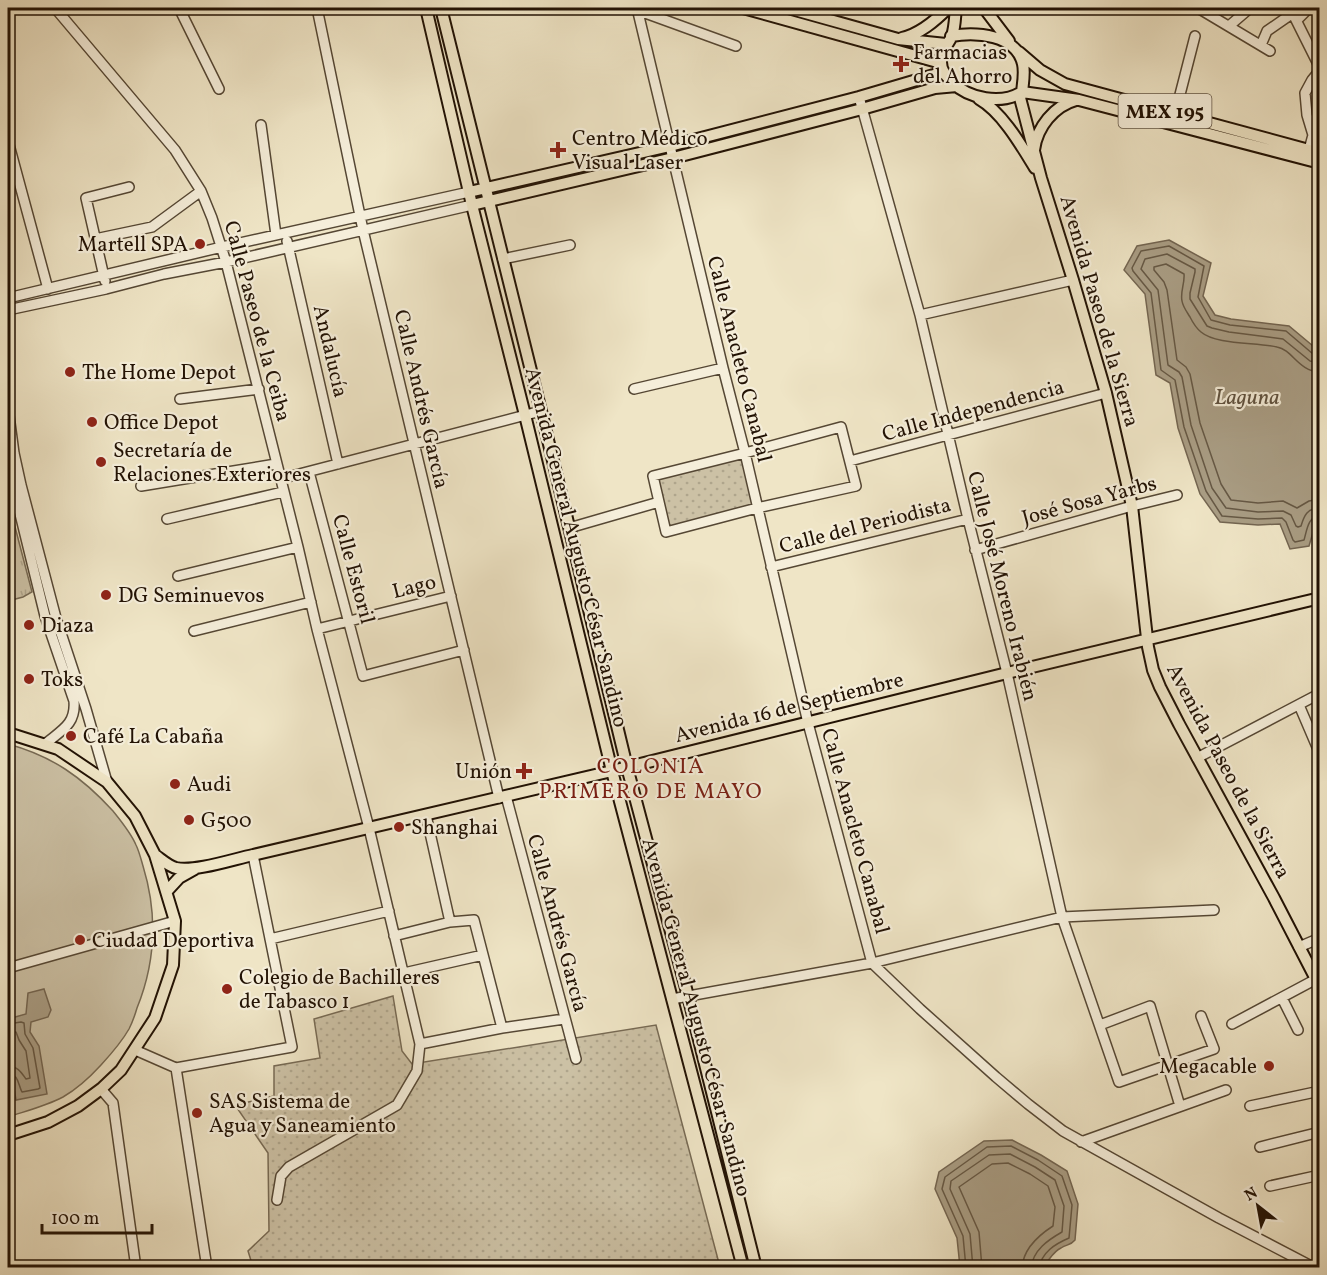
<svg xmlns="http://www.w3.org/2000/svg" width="1327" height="1275" viewBox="0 0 1327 1275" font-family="Vollkorn,serif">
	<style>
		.grass { fill: url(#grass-tufts); stroke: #776a54; stroke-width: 1.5 }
		.park { fill: url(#park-dots); stroke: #776a54; stroke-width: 1.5 }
		.pitch { fill: #ccc1a5; stroke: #776a54; stroke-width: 1.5 }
		.water { fill: #a99d84; stroke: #736551; stroke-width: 1.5 }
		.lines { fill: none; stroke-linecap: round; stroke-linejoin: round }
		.shore { stroke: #665844; stroke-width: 1.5 }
		.minor-casing { stroke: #554734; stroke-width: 12 }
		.major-casing { stroke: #221204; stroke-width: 14 }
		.minor { stroke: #f5eeda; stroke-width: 9 }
		.major { stroke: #efe5c6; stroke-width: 10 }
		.poi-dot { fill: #8f2418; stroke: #f5eeda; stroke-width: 2 }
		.labels { text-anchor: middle; stroke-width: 4.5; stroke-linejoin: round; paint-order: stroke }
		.shield { fill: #f5eeda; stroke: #615444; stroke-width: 1.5 }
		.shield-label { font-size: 20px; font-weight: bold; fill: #221204 }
		.poi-label { font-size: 21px; fill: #221204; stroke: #f5eeda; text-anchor: start }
		.street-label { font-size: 21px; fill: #221204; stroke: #f5eeda }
		.water-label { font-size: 22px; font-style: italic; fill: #5f513e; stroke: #f5eeda }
		.neighbourhood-label { font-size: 22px; letter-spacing: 1.5px; fill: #7a1f14; stroke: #f5eeda }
	</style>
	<defs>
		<pattern id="grass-tufts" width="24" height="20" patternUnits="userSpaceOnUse" patternTransform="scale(1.5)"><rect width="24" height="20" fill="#ccc1a5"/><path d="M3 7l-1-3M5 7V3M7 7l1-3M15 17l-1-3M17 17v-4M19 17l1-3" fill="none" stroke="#afa58c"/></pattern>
		<pattern id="park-dots" width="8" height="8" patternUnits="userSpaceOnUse" patternTransform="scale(1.5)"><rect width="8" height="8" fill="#ccc1a5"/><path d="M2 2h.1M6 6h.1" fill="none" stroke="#afa58c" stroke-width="1.8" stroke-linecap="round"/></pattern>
	</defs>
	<rect width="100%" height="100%" fill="#efe5c6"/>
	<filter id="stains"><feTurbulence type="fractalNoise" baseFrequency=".00333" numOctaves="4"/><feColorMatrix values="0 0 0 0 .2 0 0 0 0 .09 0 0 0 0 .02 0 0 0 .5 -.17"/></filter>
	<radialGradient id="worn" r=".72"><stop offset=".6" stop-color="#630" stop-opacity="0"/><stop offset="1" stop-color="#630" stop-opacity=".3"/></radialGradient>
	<path class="grass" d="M8,500L32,592L23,597L8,601Z"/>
	<path class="park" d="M745,453L757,508L666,532L653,476Z
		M393,996L402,1051L412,1064L656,1025L720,1267H253L248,1251L269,1231L268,1153L235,1105L274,1096V1066L320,1058L314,1019Z"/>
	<path class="pitch" d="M8,744C52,756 82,777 113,811C121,821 131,833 136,845C139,851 141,859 143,866C158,915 156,961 137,1008C135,1015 132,1023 129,1029C121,1043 112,1053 101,1065C90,1077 77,1089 63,1097C46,1106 26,1111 8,1117Z"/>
	<path class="water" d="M1169,240L1211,263L1203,296L1215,315L1231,319L1289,326L1319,351V522H1316L1309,546L1290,549L1280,524L1258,525L1220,522L1200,494L1178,428L1170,383L1156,375L1145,294L1124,270L1137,246Z
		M44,989L51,1010L48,1017L31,1022L30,1032L39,1046L47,1094L16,1100L13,1083L8,1077V1019L26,1014L28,993Z
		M1012,1140L1041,1155L1067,1171L1078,1204L1075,1240C1070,1246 1067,1244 1061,1248C1052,1252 1049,1262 1042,1267H960L957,1238L935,1189L939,1172L984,1141Z"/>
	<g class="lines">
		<path class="shore" d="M1320,355L1313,354L1286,331L1230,325L1211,320L1198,297L1204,266L1169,246L1141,251L1132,268L1133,271L1151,293L1161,370L1175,380L1184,427L1206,491L1222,516L1258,519L1282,518L1286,522L1293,540L1295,542L1304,540C1307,530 1308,516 1320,516
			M1320,363L1310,361L1283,339L1229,332L1212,328L1207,326L1190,299V293L1195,272V269L1167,254L1145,259L1141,269L1158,290L1168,365L1179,372L1182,377L1191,425L1212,488L1226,508L1258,512L1283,511L1291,515L1296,526L1298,527L1301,526C1304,516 1307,508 1320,508
			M1320,372C1298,371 1293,350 1277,347C1257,342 1216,345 1201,332C1196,328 1193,323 1190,317C1187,312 1183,307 1182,301C1180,292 1185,283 1184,274L1166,264L1154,267V270L1164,282L1167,290L1177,360L1186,367L1190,374L1200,423L1221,484L1231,500L1258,503L1283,501L1297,508L1309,501L1320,499
			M8,1024L21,1022L24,1023L25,1034L33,1048L40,1088L38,1089L22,1092C18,1085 19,1074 8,1074
			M8,1032H16L19,1040L26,1051L30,1078L26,1079C21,1072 17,1066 8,1066
			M966,1268L963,1236L942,1189L945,1177L987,1147L1011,1146L1038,1160L1062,1176L1072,1205L1069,1238C1055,1244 1042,1252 1039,1268
			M973,1268L970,1234L950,1189L951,1181L989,1155L1010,1154L1035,1167L1055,1180L1064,1206L1062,1232C1048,1240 1033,1250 1031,1268
			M982,1268L979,1232L959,1187L992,1164L1008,1163L1030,1174L1048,1186L1055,1207L1053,1226C1039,1235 1023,1249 1022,1268"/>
		<g class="minor-casing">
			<path id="minor" d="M55,8L175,150L201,191L212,218L226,262L298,547L317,629L369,828L420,1044L417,1071L397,1105L289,1167L281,1176L277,1200
				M179,8L219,89
				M317,8L363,230L499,798
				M637,8L723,368L745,453L808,723L872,963L920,1009L996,1077L1028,1104L1063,1131L1219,1218L1315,1268
				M1198,8L1270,51
				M1290,8L1320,68
				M637,10L736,46
				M1297,20L1309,8
				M1229,26L1250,8
				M1261,45L1267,31L1293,13
				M859,97L920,315L968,519L1007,673L1062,917L1119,1082L1214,1049L1201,1016
				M1175,114L1195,36
				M261,125L276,235
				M8,141L48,289
				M1309,150L1313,135L1307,115L1305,93L1312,80L1320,70
				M95,239L152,227L201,191
				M287,241L338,464
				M503,259L570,245
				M105,281L86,198L129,187
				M8,298L222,247L469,192
				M8,310L106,289L164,274L226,262L472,205
				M920,315L1073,280
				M634,389L723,368
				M180,399L259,389
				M8,408L14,453L21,485L56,618L86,709L107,782
				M841,427L856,486L757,508L666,532L653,476L745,453Z
				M850,461L1106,393
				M8,465L45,616L74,701C76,724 62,730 45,744
				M309,472L363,676L464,650
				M280,479L541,411
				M141,486L276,464
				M167,519L283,492
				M569,528L659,502
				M975,550L1132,506L1177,495
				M771,567L968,519
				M178,576L298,547
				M317,629L451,596
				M194,631L311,602
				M1299,705L1320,754
				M1197,758L1317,695
				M506,796L576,1059
				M426,815L450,922
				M394,936L450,922L474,920L502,1028
				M270,939L389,911
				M1299,947L1320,938
				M8,968L175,921
				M404,973L483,955
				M1282,998L1298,1030
				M672,999L872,963L1062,917L1214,910
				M1232,1024L1320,977
				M1100,1025L1150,1006L1180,1106
				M420,1044L502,1028L564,1019
				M135,1050L176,1068
				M176,1068L292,1047L253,855
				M176,1068L207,1268
				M101,1089L113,1103L136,1268
				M1250,1106L1320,1091
				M1081,1142L1226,1090
				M1260,1147L1320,1132
				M1270,1186L1320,1175"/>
		</g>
		<g class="major-casing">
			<path id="major" d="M426,8L472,205L525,415L612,771L743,1268
				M441,8L541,411L627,767L688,996L756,1268
				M743,8L941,63
				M787,8L898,39L946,44
				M984,8L1009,41
				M951,36C976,32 1016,34 1023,64C1025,73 1023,83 1022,92C1001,105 969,99 952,82C946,76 941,71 941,62C941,50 948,45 952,36C955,27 955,16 956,8
				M902,38C920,34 935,21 948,8
				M1019,52L1040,70L1065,84L1320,153
				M1022,92L1079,100L1320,163
				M1019,94L1041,178L1073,280L1106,393L1132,506L1148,647L1153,670L1160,687L1179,724L1274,898L1320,987
				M979,99C1002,112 1021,145 1035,168
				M1034,150C1037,127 1054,106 1076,100
				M469,192L670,146L859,97L944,72
				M472,205L673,158L862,109L935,88L957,86
				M8,733L58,749L107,782L135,816L155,855L175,921L173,965L155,1018L121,1070L101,1089L78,1106L48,1122L8,1135
				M155,855C161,859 168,866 176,868C195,872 234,859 253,855L612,771L1007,673L1320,598
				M167,891L179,878L195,869"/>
		</g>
		<use href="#minor" class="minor"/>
		<use href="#major" class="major"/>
	</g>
	<g class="poi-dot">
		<path d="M898 55h6v6h6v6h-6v6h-6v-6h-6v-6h6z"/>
		<path d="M555 141h6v6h6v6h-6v6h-6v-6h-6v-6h6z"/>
		<circle cx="200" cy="244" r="6"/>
		<circle cx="70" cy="372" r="6"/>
		<circle cx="92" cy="422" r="6"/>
		<circle cx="101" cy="462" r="6"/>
		<circle cx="106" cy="595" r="6"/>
		<circle cx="29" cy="625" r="6"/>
		<circle cx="29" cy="679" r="6"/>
		<circle cx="71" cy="736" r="6"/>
		<path d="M521 762h6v6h6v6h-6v6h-6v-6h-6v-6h6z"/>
		<circle cx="175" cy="784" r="6"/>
		<circle cx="189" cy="820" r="6"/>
		<circle cx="399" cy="827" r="6"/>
		<circle cx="80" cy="940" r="6"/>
		<circle cx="227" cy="989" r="6"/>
		<circle cx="1269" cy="1066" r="6"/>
		<circle cx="197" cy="1113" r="6"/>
	</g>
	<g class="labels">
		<rect class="shield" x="1118.5" y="94" width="93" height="34" rx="4.5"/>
		<g class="shield-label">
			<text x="1165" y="118">MEX 195</text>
		</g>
		<g class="poi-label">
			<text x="913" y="59">Farmacias<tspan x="913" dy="24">del Ahorro</tspan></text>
			<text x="572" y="145">Centro Médico<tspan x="572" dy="24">Visual Laser</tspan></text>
			<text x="188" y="251" text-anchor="end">Martell SPA</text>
			<text x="82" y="379">The Home Depot</text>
			<text x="104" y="429">Office Depot</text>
			<text x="113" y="457">Secretaría de<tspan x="113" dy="24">Relaciones Exteriores</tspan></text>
			<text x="118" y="602">DG Seminuevos</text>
			<text x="41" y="632">Diaza</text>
			<text x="41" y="686">Toks</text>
			<text x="83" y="743">Café La Cabaña</text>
			<text x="512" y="778" text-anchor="end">Unión</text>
			<text x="187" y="791">Audi</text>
			<text x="201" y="827">G500</text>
			<text x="411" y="834">Shanghai</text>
			<text x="92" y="947">Ciudad Deportiva</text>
			<text x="239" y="984">Colegio de Bachilleres<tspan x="239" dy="24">de Tabasco 1</tspan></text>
			<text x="1257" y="1073" text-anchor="end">Megacable</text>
			<text x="209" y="1108">SAS Sistema de<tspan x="209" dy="24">Agua y Saneamiento</tspan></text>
		</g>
		<g class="street-label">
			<text transform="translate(1100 311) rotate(74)" y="7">Avenida Paseo de la Sierra</text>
			<text transform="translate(258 321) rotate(75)" y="7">Calle Paseo de la Ceiba</text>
			<text transform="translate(331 351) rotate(77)" y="7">Andalucía</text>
			<text transform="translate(740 359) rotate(76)" y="7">Calle Anacleto Canabal</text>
			<text transform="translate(422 399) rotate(77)" y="7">Calle Andrés García</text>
			<text transform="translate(973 410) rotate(-15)" y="7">Calle Independencia</text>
			<text transform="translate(1089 500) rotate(-15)" y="7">José Sosa Yarbs</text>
			<text transform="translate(865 525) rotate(-14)" y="7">Calle del Periodista</text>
			<text transform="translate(577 547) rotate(76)" y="7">Avenida General Augusto César Sandino</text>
			<text transform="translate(354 569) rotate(75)" y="7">Calle Estoril</text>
			<text transform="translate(414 586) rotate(-14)" y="7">Lago</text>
			<text transform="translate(1003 586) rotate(76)" y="7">Calle José Moreno Irabién</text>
			<text transform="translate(789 707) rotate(-14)" y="7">Avenida 16 de Septiembre</text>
			<text transform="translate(1229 771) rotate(62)" y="7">Avenida Paseo de la Sierra</text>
			<text transform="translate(856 831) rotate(75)" y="7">Calle Anacleto Canabal</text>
			<text transform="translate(558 923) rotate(75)" y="7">Calle Andrés García</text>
			<text transform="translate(697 1017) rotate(75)" y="7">Avenida General Augusto César Sandino</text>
		</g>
		<g class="water-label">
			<text x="1247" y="404">Laguna</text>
		</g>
		<g class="neighbourhood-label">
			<text x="651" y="773">COLONIA<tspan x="651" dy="25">PRIMERO DE MAYO</tspan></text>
		</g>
	</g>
	<rect width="1327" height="1275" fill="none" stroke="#efe5c6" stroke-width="30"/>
	<rect x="9" y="9" width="1309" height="1257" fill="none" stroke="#221204" stroke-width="3"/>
	<rect x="15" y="15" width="1297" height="1245" fill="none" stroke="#221204" stroke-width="1.5"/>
	<g transform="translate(1258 1206) rotate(329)" stroke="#f5eeda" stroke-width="4.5" paint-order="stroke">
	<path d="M0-4.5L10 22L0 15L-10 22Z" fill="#221204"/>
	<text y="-9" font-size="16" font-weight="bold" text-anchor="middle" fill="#221204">N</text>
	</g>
	<path d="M42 1224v9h110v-9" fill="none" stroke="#221204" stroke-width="3"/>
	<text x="51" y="1224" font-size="18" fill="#221204" stroke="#f5eeda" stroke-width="4.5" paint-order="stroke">100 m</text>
	<rect width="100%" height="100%" filter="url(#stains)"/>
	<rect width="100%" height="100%" fill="url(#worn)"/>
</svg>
